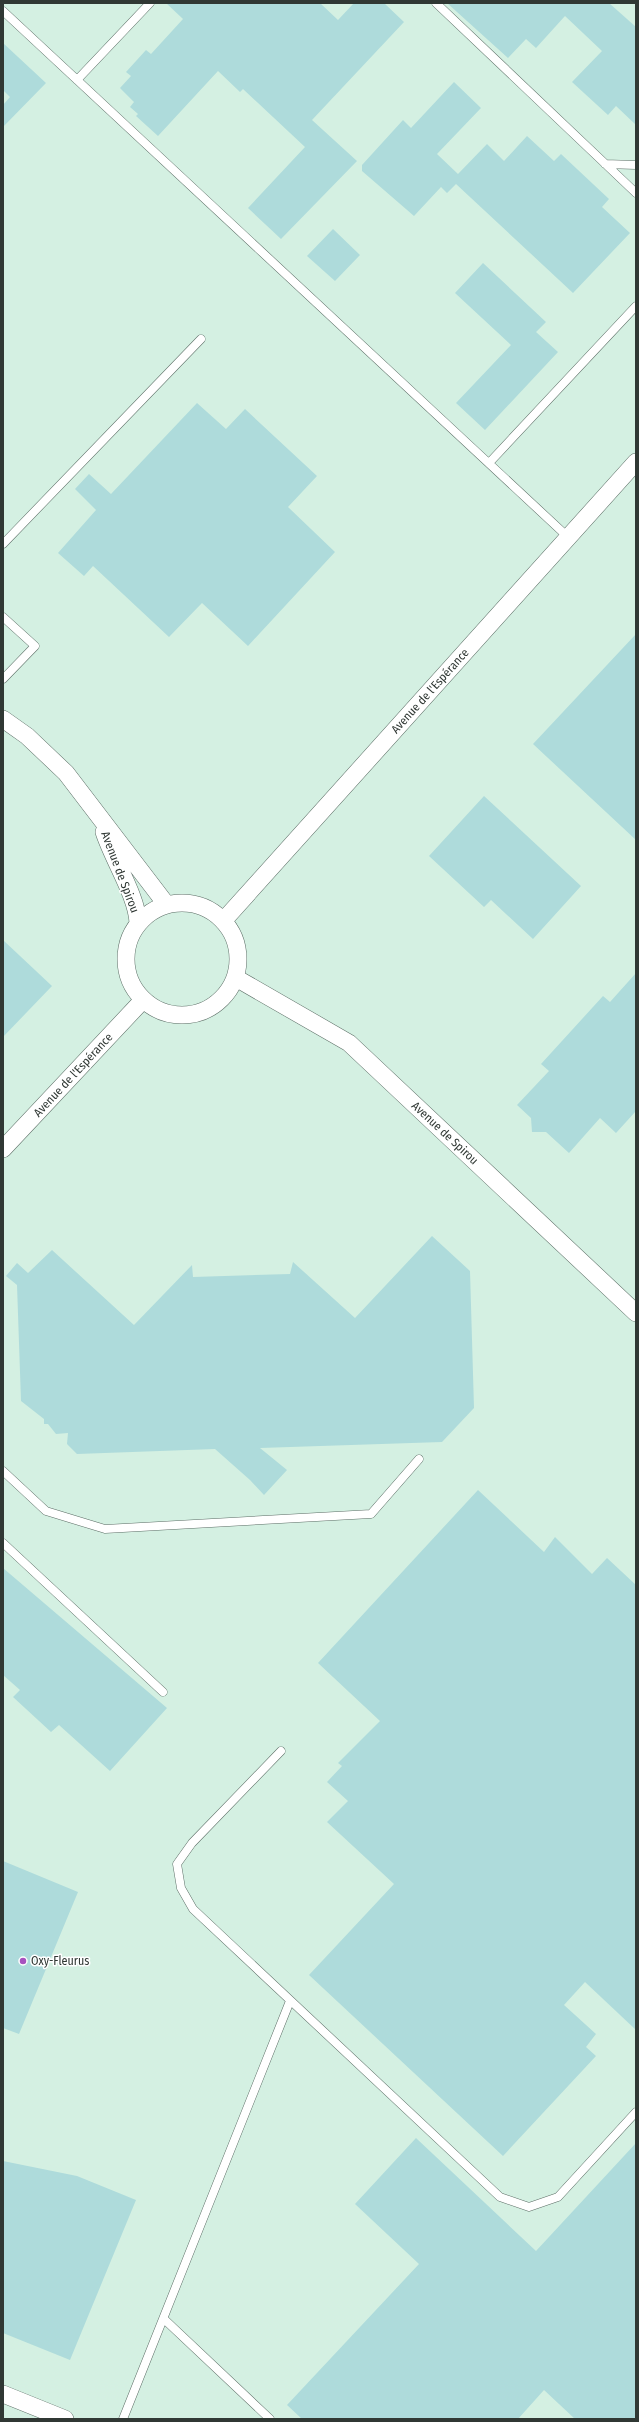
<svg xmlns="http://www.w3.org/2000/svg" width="639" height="2422" viewBox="0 0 639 2422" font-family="'Fira Sans Condensed',sans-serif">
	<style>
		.built { fill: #d4f0e2 }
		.building { fill: #aedbdb }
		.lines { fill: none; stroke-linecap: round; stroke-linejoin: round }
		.lane-casing { stroke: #5c6e66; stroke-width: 9 }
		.street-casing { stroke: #5c6e66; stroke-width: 18 }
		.lane { stroke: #fff; stroke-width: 8 }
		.street { stroke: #fff; stroke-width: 17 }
		.poi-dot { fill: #a751bf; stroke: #fff; stroke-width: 1.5 }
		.labels { text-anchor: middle; stroke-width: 3; stroke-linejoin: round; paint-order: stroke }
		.street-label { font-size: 12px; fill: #303834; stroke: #fff }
		.poi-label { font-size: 12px; fill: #303834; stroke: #fff; text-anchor: start }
	</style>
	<rect width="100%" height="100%" fill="#e5faf0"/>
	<path class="built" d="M3,3H636V2419H3Z"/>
	<path class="building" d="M166,3H320L338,20L354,3H384L404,22L312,120L357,161L281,239L248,208L305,147L243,89L240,92L218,71L158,136L136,116L138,114L130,107L134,102L120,88L131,76L126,72L146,50L151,54L183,19Z
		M447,3H609L636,27V125L616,106L608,115L572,82L602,51L565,16L536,48L526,39L508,58Z
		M3,43L46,83L3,127V105L10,97L3,90Z
		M454,82L481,108L437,154L458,174L487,144L504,161L527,136L554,161L561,154L609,199L602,207L630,233L573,293L456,184L447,193L441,187L414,216L362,171V165L403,120L411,128Z
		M333,229L360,255L335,281L307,256Z
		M483,263L546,322L536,332L558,352L485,430L456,403L511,345L455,293Z
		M197,403L226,429L245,409L317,476L288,507L335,552L248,646L202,603L169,637L93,566L84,576L58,553L96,510L75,489L89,474L111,494Z
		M636,634V840L533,744Z
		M484,796L581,886L533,939L491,900L484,907L429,856Z
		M3,940L52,986L3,1037Z
		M636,973V1111L616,1133L600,1118L569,1153L546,1132H532L531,1118L517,1105L549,1071L541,1064L603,996L610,1002Z
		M432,1236L470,1271L474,1408L442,1442L260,1448L287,1470L264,1495L250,1480L215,1449L77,1454L67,1444L68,1433L56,1434L48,1424H44V1419L21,1401L17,1285L6,1276L17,1263L28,1273L52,1250L134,1325L192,1265L193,1277L290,1274L293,1262L355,1318Z
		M478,1490L544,1552L555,1537L592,1574L607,1558L636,1585V2030L585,1982L564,2005L596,2034L586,2047L596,2056L503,2156L309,1975L394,1884L327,1822L348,1801L327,1782L342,1766L338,1763L380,1721L318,1663Z
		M3,1568L167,1708L110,1771L59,1725L51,1732L13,1697L20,1690L3,1675Z
		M3,1861L78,1892L19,2034L3,2028Z
		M416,2138L536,2251L636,2143V2419H575L544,2390L518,2419H302L287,2405L419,2264L355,2204Z
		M3,2161L77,2176L136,2200L70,2360L3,2333Z"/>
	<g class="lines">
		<g class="lane-casing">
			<path id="lane" d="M436,3L636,193
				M3,11L569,538
				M77,80L150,3
				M605,164L636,165
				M489,463L636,306
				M3,544L201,339
				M3,617L35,646L3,679
				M3,1471L46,1511L105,1529L371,1514L419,1459
				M3,1543L163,1692
				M281,1751L192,1843L177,1864L181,1888L193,1909L500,2197L529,2207L558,2197L636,2112
				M164,2319L270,2419
				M123,2419L290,2001"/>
		</g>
		<g class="street-casing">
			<path id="street" d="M3,719L27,736L66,773L166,904
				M104,832C113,860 137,896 138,923
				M126 959a56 56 0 1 1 112 0a56 56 0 1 1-112 0Z
				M224,920L636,462
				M236,978L349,1043L636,1313
				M3,1149L143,1000
				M3,2394L65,2419"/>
		</g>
		<use href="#lane" class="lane"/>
		<use href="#street" class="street"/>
	</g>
	<circle class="poi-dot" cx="23" cy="1961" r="4"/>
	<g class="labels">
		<g class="street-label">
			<text transform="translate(430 691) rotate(-48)" y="4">Avenue de l'Espérance</text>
			<text transform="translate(120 872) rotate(69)" y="4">Avenue de Spirou</text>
			<text transform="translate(73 1075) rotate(-47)" y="4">Avenue de l'Espérance</text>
			<text transform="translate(445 1133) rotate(43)" y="4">Avenue de Spirou</text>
		</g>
		<g class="poi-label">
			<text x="31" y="1965">Oxy-Fleurus</text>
		</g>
	</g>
	<rect width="639" height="2422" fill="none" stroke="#303834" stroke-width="8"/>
</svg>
